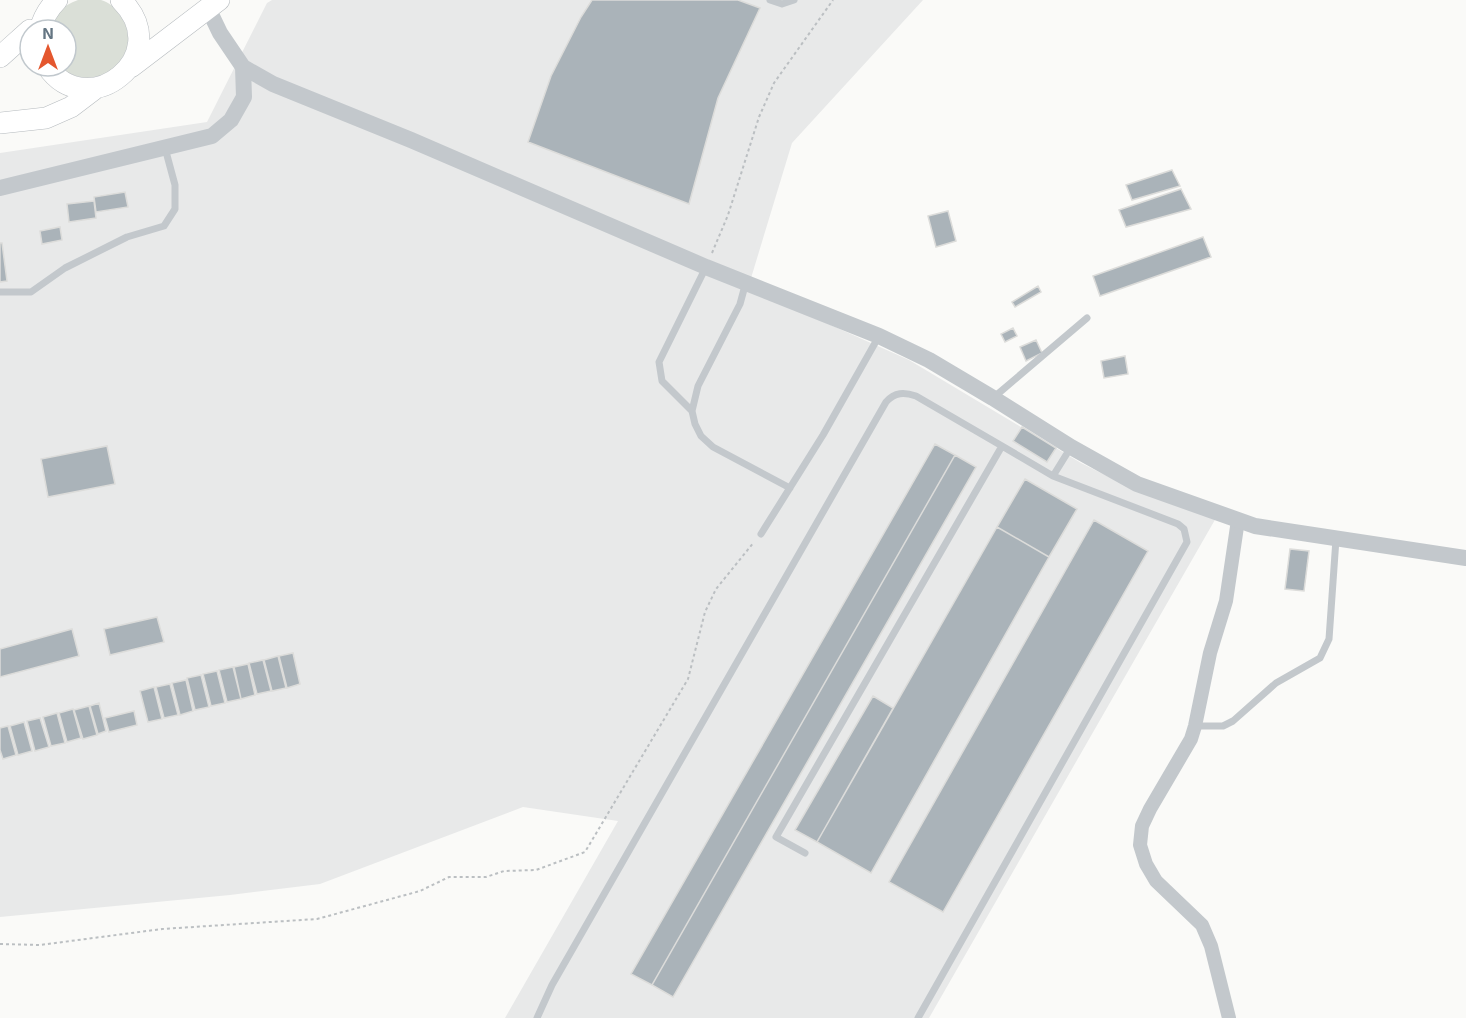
<svg xmlns="http://www.w3.org/2000/svg" width="1466" height="1018" viewBox="0 0 1466 1018" font-family="'Exo 2',sans-serif">
	<style>
		.built { fill: #e8e9e9 }
		.green { fill: #dadfd7 }
		.building { fill: #aab3b9; stroke: #dcdcda; stroke-width: 1.5 }
		.lines { fill: none; stroke-linecap: round; stroke-linejoin: round }
		.primary-casing { stroke: #b5babe; stroke-width: 22 }
		.path { stroke: #bbbfc2; stroke-width: 2; stroke-dasharray: 3 3; stroke-linecap: butt }
		.service { stroke: #c3c8cc; stroke-width: 7 }
		.minor { stroke: #c3c8cc; stroke-width: 14 }
		.tertiary { stroke: #c3c8cc; stroke-width: 16 }
		.primary { stroke: #fff; stroke-width: 21 }
	</style>
	<rect width="100%" height="100%" fill="#fafaf8"/>
	<path class="built" d="M272,0H923L792,143L748,288L909,360L1081,463L1139,492L1216,518L929,1018H505L618,821L523,807L320,884L230,895L0,917V153L207,122L267,3Z"/>
	<path class="green" d="M78,0C85,0 94,0 101,0C109,2 115,8 119,14C150,53 95,100 60,66H66V30H50C56,16 62,5 78,0Z"/>
	<path class="building" d="M592,0H738L760,8L718,98L689,204L528,142L551,76L581,17Z
		M1172,170L1180,186L1132,200L1126,185Z
		M1181,189L1191,209L1126,227L1119,210Z
		M125,192L128,207L96,212L94,197Z
		M94,201L96,218L69,222L67,204Z
		M948,211L956,241L936,247L928,216Z
		M60,227L62,240L42,244L40,231Z
		M1203,237L1211,257L1100,296L1093,276Z
		M0,243H2L7,281L0,282Z
		M1038,286L1041,292L1015,307L1012,302Z
		M1013,328L1017,336L1005,342L1001,334Z
		M1036,340L1042,353L1026,361L1020,347Z
		M1125,356L1128,374L1104,378L1101,361Z
		M1022,427L1056,448L1047,462L1013,441Z
		M935,444L955,455L652,985L631,974Z
		M107,446L115,484L48,497L41,459Z
		M955,455L976,467L673,997L652,985Z
		M1025,479L1077,509L1049,557L997,527Z
		M1094,520L1148,551L943,912L889,882Z
		M997,527L1049,557L871,873L817,842Z
		M1290,549L1309,551L1304,591L1285,589Z
		M157,617L164,642L110,655L104,629Z
		M72,629L79,656L0,677V649Z
		M293,653L300,684L287,688L279,656Z
		M278,656L286,688L272,691L264,660Z
		M263,660L271,691L257,694L249,663Z
		M248,664L255,695L241,699L234,667Z
		M233,667L241,699L227,702L219,670Z
		M217,671L225,703L211,706L203,674Z
		M201,675L209,707L195,710L187,678Z
		M186,680L193,711L180,715L172,683Z
		M170,684L178,715L164,718L156,687Z
		M154,687L162,719L148,722L140,691Z
		M873,696L893,708L817,842L795,830Z
		M99,703L106,731L98,734L90,706Z
		M89,706L97,735L83,739L74,710Z
		M73,709L81,738L67,742L59,713Z
		M134,711L137,725L109,732L105,718Z
		M57,713L65,743L51,746L43,717Z
		M40,718L49,747L35,751L27,721Z
		M24,722L32,751L18,755L10,726Z
		M8,726L16,755L3,759L0,750V728Z"/>
	<g class="lines">
		<g class="primary-casing">
			<path id="primary" d="M40,30C43,17 48,9 57,0
				M0,57L30,30
				M47,66C87,125 177,56 121,0
				M131,67L219,0
				M0,123L46,118L71,107L96,88"/>
		</g>
		<path class="path" d="M712,253L728,215L759,117L774,83L833,0
			M0,944L40,945L162,929L317,919L420,891L449,877H486L504,871L536,870L585,852L688,679L705,612L716,589L754,542"/>
		<path class="service" d="M770,0L782,4L794,0
			M746,282L740,304L698,386L692,411L695,424L701,436L713,447L790,488
			M0,292H31L65,268L127,237L164,226L175,209V185L165,148
			M993,398L1087,318
			M692,411L662,381L659,362L706,267
			M761,534L823,435L879,336
			M1195,726H1223L1233,721L1276,683L1320,658L1329,639L1336,539
			M805,853L776,837L1002,446L1053,476L1071,447
			M537,1018L552,985L886,402C895,392 904,392 916,396L1002,446
			M918,1018L1187,542L1184,529L1178,524L1053,476"/>
		<path class="minor" d="M1229,1018L1211,946L1202,925L1156,881L1146,864L1140,845L1142,826L1150,809L1191,739L1195,726L1210,653L1226,601L1238,520"/>
		<path class="tertiary" d="M243,67L273,84L411,140L706,267L879,336L929,360L993,398L1071,447L1137,484L1255,526L1466,558
			M0,188L212,136L231,120L244,97L243,67L220,33L208,8"/>
		<use href="#primary" class="primary"/>
	</g>
	<g transform="translate(48 48)"><circle r="28" fill="#ffffff" stroke="#c1c8cd" stroke-width="1.5"/>
	<path d="M0-4.5L10 22L0 15L-10 22Z" fill="#e4572e"/>
	<text y="-9" font-size="16" font-weight="bold" text-anchor="middle" fill="#657683">N</text>
	</g>
</svg>
